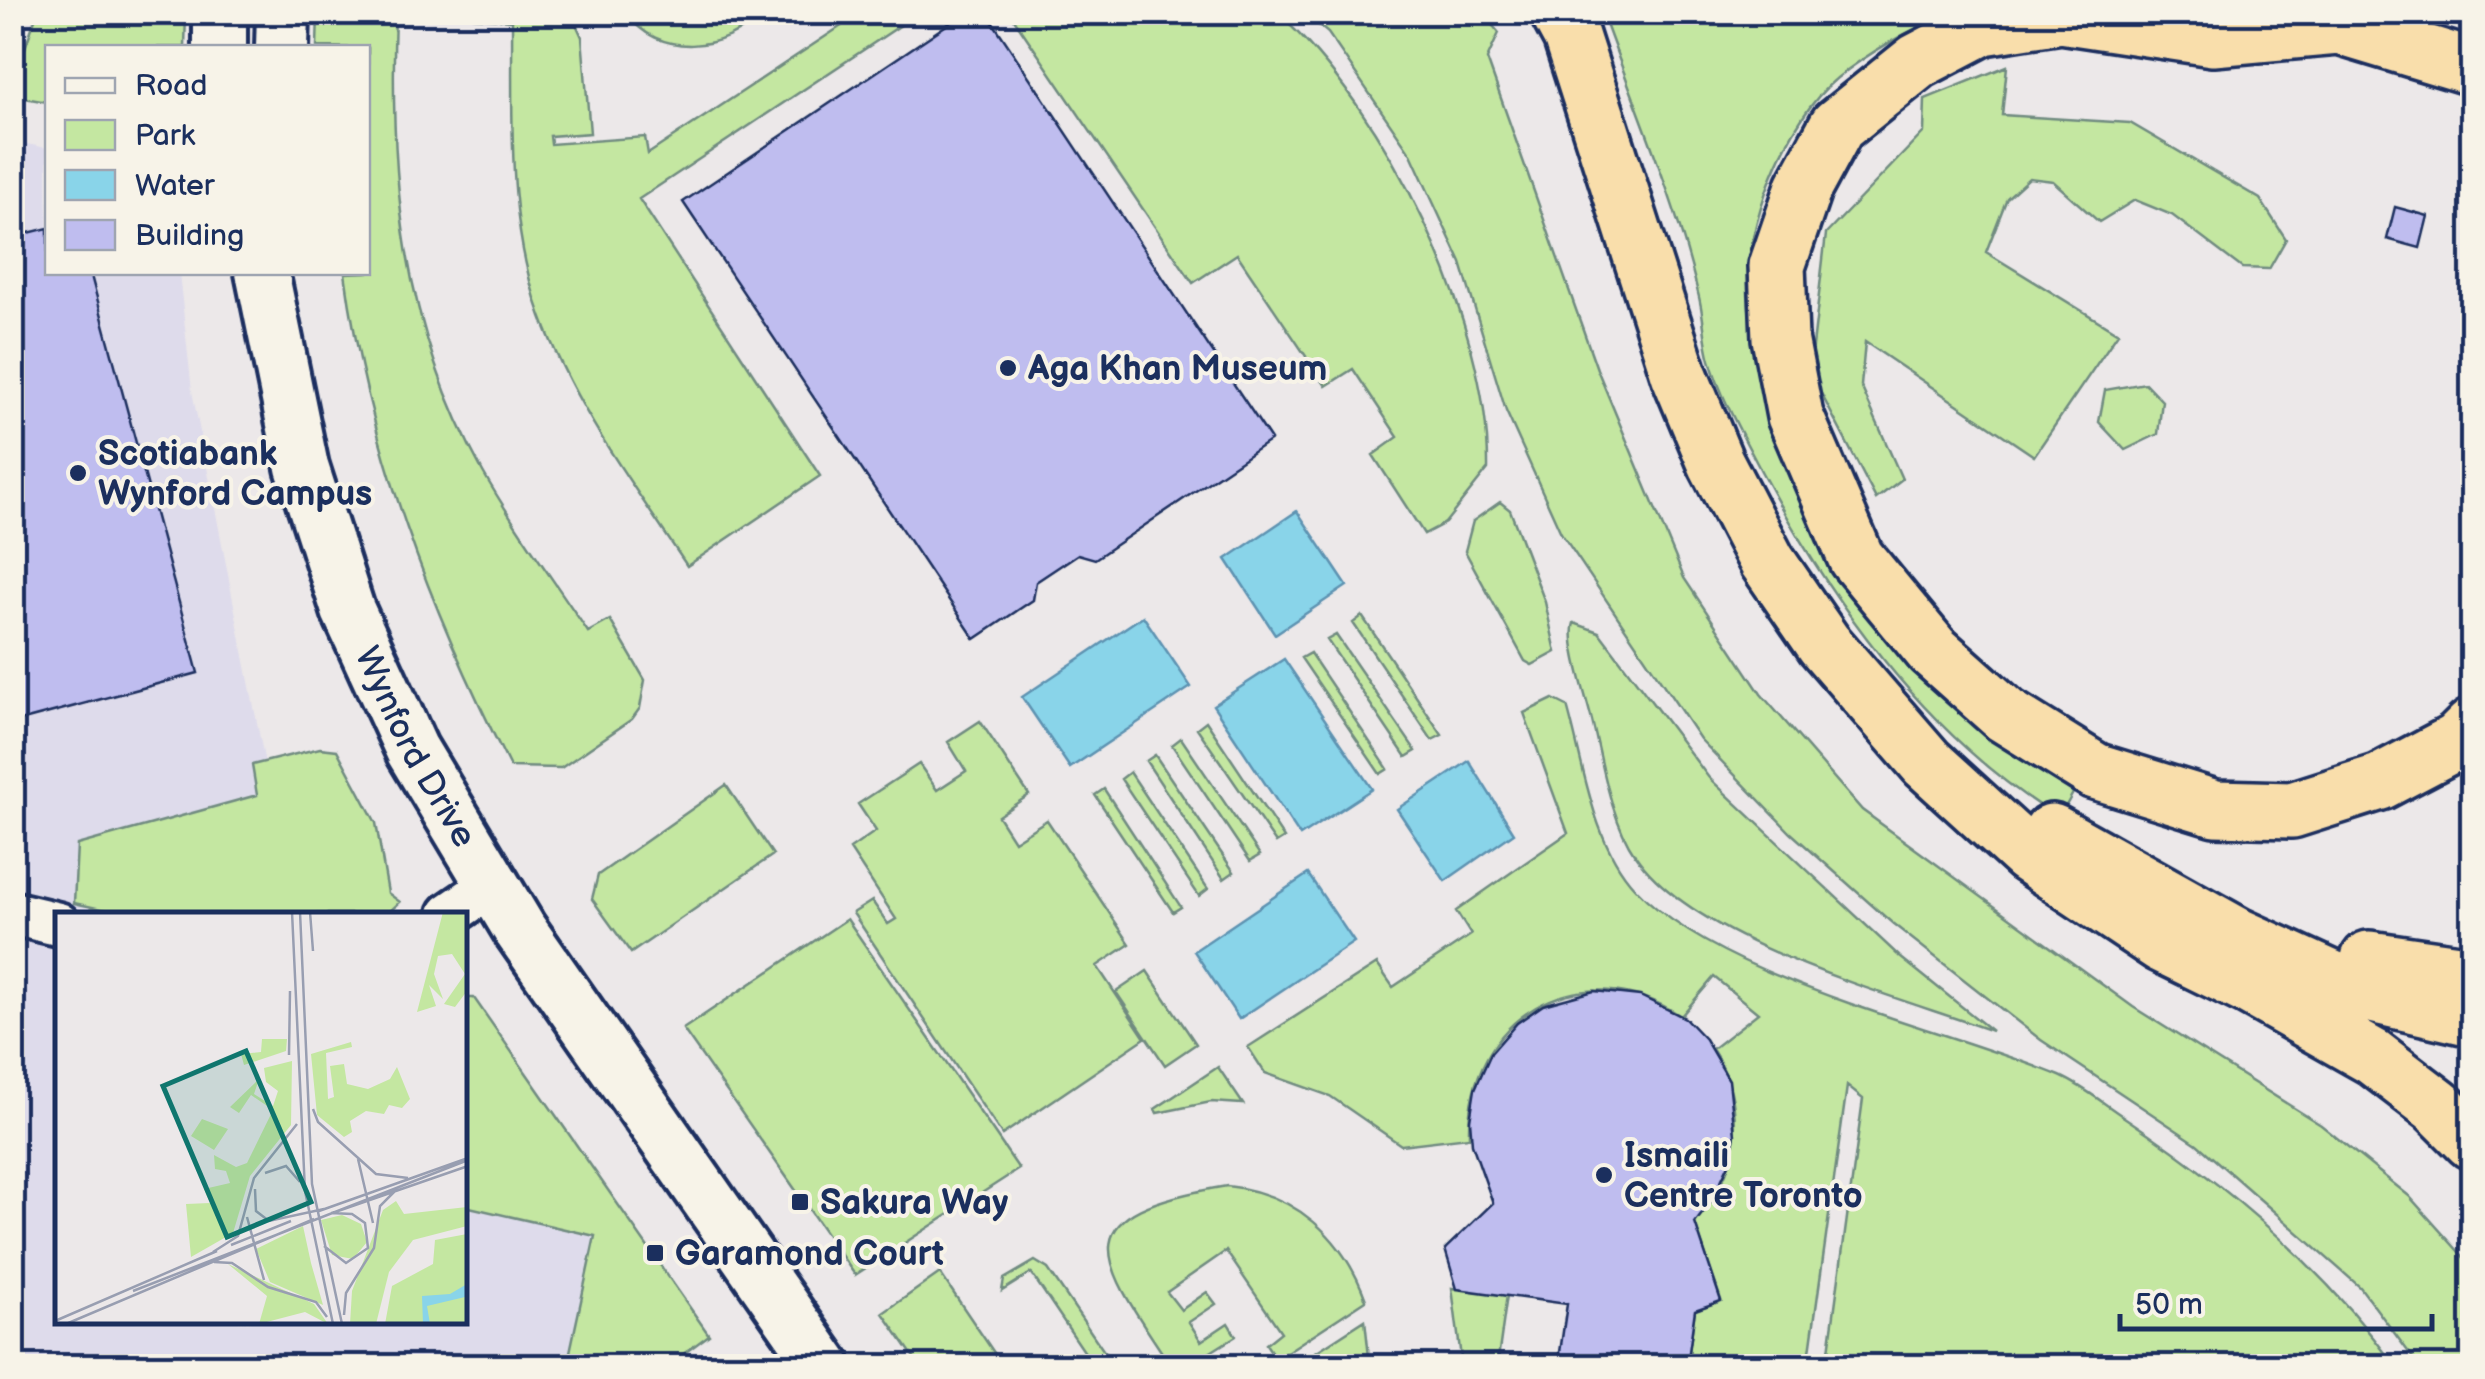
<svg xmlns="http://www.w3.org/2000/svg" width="2485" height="1379" viewBox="0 0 2485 1379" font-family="'Balsamiq Sans',sans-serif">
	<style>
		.built { fill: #dedbeb }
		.green { fill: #c4e7a1; stroke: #708b80; stroke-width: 2.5 }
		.water { fill: #89d4e9; stroke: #5d92b1; stroke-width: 2.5 }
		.building { fill: #bfbdef; stroke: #1b2f5e; stroke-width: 2.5 }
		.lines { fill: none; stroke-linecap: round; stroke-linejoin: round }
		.minor-casing { stroke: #1b2f5e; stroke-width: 50 }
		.tertiary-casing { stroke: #1b2f5e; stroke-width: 60 }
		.motorway-casing { stroke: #1b2f5e; stroke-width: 62 }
		.minor { stroke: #f7f3e8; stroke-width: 42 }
		.tertiary { stroke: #f7f3e8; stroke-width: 52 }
		.motorway { stroke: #f9deab; stroke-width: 55 }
		.poi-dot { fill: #1b2f5e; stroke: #f7f3e8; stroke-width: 4 }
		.labels { text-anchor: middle; stroke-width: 8; stroke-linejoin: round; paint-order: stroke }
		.poi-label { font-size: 35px; font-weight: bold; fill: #1b2f5e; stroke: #f7f3e8; text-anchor: start }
		.street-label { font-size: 35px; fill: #1b2f5e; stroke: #f7f3e8 }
		.inset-road { fill: none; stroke: #989eb1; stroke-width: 2.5 }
		.view { fill: #0f766e; fill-opacity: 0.15; stroke: #0f766e; stroke-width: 5 }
		.inset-edge { fill: none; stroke: #1b2f5e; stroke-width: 5 }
	</style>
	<rect width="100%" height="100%" fill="#ece8e9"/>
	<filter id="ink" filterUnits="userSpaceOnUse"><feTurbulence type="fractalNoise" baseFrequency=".01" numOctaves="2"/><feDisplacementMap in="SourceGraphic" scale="20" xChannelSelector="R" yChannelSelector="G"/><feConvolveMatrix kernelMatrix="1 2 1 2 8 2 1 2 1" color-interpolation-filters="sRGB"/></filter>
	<g filter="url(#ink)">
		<path class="built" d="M12,141L47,148L48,272L179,273L192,391L271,794L187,914H58V1322H465V1206L595,1236L567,1366H13Z"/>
		<path class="green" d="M37,13H186L185,47L48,48L47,102L13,96V83Z
			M318,13H423L395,15C389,180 402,325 483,472C514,527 553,579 588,632L610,620L645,680L640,708L632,719L561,768L510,767C430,609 369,449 345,273L368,272V48L317,47Z
			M474,13H571L582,37L590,133L550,136L551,144L645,137L648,154L861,13H919L639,199L820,476L687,566C634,486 574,407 541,316C506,222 513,117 512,20L474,17Z
			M627,13H759C729,53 655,58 627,13Z
			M1010,13H1277C1386,109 1490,322 1488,469L1445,523L1424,534L1373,455L1398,437L1353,369L1326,386L1237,254L1193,283Z
			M1304,13H1482L1499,33L1487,59L1597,369L1684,578L1761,694L1862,810L2133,1007L2321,1125L2409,1196L2467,1261L2472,1277V1366H2419L2360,1287L2197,1144L2041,1040L1892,923L1791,833L1700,739L1561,533L1506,411L1461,263L1411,154L1328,33Z
			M1602,13H1950C1909,30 1872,50 1837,78C1786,120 1744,227 1748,293C1750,343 1766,395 1780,443L2077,786L2059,818C1928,739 1832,604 1761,471C1743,436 1721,398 1710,360C1704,339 1704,315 1698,293C1675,198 1635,105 1602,13Z
			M2007,66L2002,115L2130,123L2260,199L2286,239L2269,269L2242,268L2172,215L2135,200L2099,222L2053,181L2029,178L2007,198L1986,252L2118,333L2034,456L1865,342L1861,386L1902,479L1876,499L1810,372L1826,234L1924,132L1925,99Z
			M2145,383L2162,401L2158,434L2125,450L2099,422L2105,390Z
			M1500,502L1510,510L1545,602L1556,652L1532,665L1525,661L1465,551L1473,521Z
			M1362,616L1442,735L1432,740L1353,623Z
			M1574,623L1599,632L1709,778L1900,957L1992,1031C1893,995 1694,943 1635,855C1611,820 1603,766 1593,725C1588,702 1567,642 1574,623Z
			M1336,635L1416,751L1406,757L1327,640Z
			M1310,653L1388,769L1380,774L1301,658Z
			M1553,699L1567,706C1584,765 1592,842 1635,888C1719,980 1942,1027 2060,1076C2083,1086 2104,1104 2124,1117C2225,1184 2324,1268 2395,1366H1827L1863,1099L1847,1086L1808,1366H1687L1695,1310L1721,1300L1694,1221C1741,1177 1748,1102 1712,1049L1758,1013L1714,977L1681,1016C1580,951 1466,1017 1469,1137L1401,1145L1330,1096L1265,1073L1248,1047L1377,964L1393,987L1471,935L1456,911L1568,833L1524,713Z
			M980,721L1029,795L998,816L1014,841L1047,820L1130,944L1097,966L1145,1038L1002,1135L853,913L872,901L888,924L896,919L850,849L876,831L858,804L919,764L937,790L966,771L948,742Z
			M1206,721L1284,838L1276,843L1197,728Z
			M1181,738L1260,855L1250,861L1172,745Z
			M320,748L337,750L376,823L388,893L400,902L387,914H124L74,903L77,845L257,795L252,765Z
			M1155,755L1234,872L1224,879L1146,761Z
			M1130,772L1208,889L1199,896L1121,779Z
			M726,785L773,855L631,953L592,899L598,875Z
			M1104,789L1181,907L1173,912L1095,795Z
			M847,919L1019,1169L855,1275L683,1029Z
			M1147,971L1196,1044L1165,1065L1116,992Z
			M465,998H474L709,1335L667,1366H567L595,1236L465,1206Z
			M1218,1067L1243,1104L1211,1102L1157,1113L1155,1109Z
			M1227,1186C1295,1193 1343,1236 1366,1300L1276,1359L1266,1344L1281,1332L1226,1251L1167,1292L1181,1310L1207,1292L1216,1304L1189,1322L1201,1341L1228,1323L1236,1336L1209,1353L1218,1366H1171C1097,1256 1064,1213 1227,1186Z
			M1035,1261L1048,1269L1114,1366H1094L1031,1273L1002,1291L1004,1279Z
			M940,1273L1003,1366H920L883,1313Z
			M1452,1288L1507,1295L1497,1366H1462Z
			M1365,1320L1370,1366H1294Z"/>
		<path class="water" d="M1297,511L1347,586L1275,634L1226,559Z
			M1143,616L1191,687L1070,768L1022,697Z
			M1284,659L1372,789L1300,836L1213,705Z
			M1469,761L1514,833L1445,881L1397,809Z
			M1308,874L1354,942L1239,1019L1194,951Z"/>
		<path class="building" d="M966,12H986L1271,440L1095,559L1078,554L1036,582L1033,600L975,639L683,202Z
			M2395,207L2428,216L2420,248L2387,239Z
			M48,228V272H90L198,673L12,723V237Z
			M1594,991L1640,996L1685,1018L1705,1039L1729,1080L1735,1135L1729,1164L1711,1202L1695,1223L1721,1301L1695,1310L1687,1366H1558L1567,1304L1457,1289L1445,1249L1493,1203L1472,1144L1470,1120L1475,1089L1491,1053L1517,1023L1543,1005Z"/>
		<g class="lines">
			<g class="minor-casing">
				<path id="minor" d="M12,913L58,924
					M450,914L491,886"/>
			</g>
			<g class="tertiary-casing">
				<g id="tertiary">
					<path d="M220,12V48"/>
					<path d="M282,48L283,12"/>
					<path id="s1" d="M262,272L302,467L348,610L412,750L520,930L824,1366"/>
				</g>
			</g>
			<g class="motorway-casing">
				<path id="motorway" d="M1558,12L1571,36L1679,374L1716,463L1767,561L1824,644L1927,763L2028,855L2161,944L2251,988L2373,1057L2437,1106L2472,1141
					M2303,16L2472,67
					M2338,27L2213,38L2061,15L1983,27L1918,61L1837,126L1804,187L1777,266L1780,338L1795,416L1856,558L1932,650L2005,715L2095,771L2215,808L2292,810L2380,782L2458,741L2472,727
					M2052,832L2238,936L2363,993L2472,1018
					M2369,959L2472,974"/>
			</g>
			<use href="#minor" class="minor"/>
			<use href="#tertiary" class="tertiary"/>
			<use href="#motorway" class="motorway"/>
		</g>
	</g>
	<g class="poi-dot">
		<circle cx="1008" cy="368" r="10"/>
		<circle cx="78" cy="473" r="10"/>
		<circle cx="1604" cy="1175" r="10"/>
		<rect x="790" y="1192" width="20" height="20" rx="5"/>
		<rect x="645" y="1243" width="20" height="20" rx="5"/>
	</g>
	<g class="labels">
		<g class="poi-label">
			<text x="1028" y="380">Aga Khan Museum</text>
			<text x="98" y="465">Scotiabank<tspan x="98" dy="40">Wynford Campus</tspan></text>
			<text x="1624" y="1167">Ismaili<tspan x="1624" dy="40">Centre Toronto</tspan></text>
			<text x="820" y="1214">Sakura Way</text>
			<text x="675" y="1265">Garamond Court</text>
		</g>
		<g class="street-label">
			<text dy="12" stroke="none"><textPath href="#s1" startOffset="502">Wynford Drive</textPath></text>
		</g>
	</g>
	<g transform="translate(55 912)">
		<rect width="412" height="412" fill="#ece8e9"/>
		<path d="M388,0H412V79L400,95L389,92L410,62L397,42L383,44L379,62L388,87L374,73L381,94L362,100ZM207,127H232L231,139L189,153L186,142L206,140ZM296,130L297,135L271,141L273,187L279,185L275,154L289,152L292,172L313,177L335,167L342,155L355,187L347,196L334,193L329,202L311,199L295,209L297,220L289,225L262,203L256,142ZM237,149L236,213L195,264L178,321L136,345L131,292L155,291L149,277L175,271L171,259L160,257L159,243L181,255L192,251L218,198L196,183L184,201L175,195L204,167L199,182L218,194L223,179L211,170L209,156ZM147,207L173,217L159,238L136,224ZM341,289L349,302L412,295V314L358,328L334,360L321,412H295L297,379L328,298ZM287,303L306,312L312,330L298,347L277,343L266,308ZM248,314L256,351L268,393L215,370L201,337ZM412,322V412H330L337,374L378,352L380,328ZM173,352L259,392L273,412L250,400L204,412L212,384Z" fill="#c4e7a1"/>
		<path d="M412,372L410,385L372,394L375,412H368L367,384L395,382Z" fill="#89d4e9"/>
		<path class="inset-road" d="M237,0L250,279L278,412M245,0L257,272L287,412M255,0L258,39M234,143L235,79M258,197L263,210L321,262L353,266M303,247L318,311M210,261L231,254L245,270M200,277L201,299L214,309L269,297M264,299L413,246M283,299L413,254M192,305L209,368M176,333L236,309M269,334L291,351L313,336L310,311L297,302L276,301M158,340L183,324L199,266L242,212M159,350L177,351L213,375L261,390L272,405M78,379L413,248M289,403L291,381L319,336L325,294L340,279M0,409L162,339M11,412L259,307"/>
		<path class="view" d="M191,139L256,290L172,325L108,174Z"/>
		<rect width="412" height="412" class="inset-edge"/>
	</g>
	<rect width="2485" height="1379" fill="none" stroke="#f7f3e8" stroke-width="50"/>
	<rect x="25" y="25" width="2435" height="1329" fill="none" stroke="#1b2f5e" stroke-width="4" filter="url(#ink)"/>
	<rect x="45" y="45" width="325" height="230" fill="#f7f3e8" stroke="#9fa5b1" stroke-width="2.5"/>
	<rect x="65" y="78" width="50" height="15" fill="#f7f3e8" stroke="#9fa5b1" stroke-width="2.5"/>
	<text x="135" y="95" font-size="30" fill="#1b2f5e">Road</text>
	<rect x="65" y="120" width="50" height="30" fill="#c4e7a1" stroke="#9fa5b1" stroke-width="2.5"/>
	<text x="135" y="145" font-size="30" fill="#1b2f5e">Park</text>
	<rect x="65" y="170" width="50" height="30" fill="#89d4e9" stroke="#9fa5b1" stroke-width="2.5"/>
	<text x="135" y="195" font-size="30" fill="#1b2f5e">Water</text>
	<rect x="65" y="220" width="50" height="30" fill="#bfbdef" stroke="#9fa5b1" stroke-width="2.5"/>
	<text x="135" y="245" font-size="30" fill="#1b2f5e">Building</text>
	<path d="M2120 1314v15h312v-15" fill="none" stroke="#1b2f5e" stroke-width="5"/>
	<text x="2135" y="1314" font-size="30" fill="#1b2f5e" stroke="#f7f3e8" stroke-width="8" paint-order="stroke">50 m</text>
</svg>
